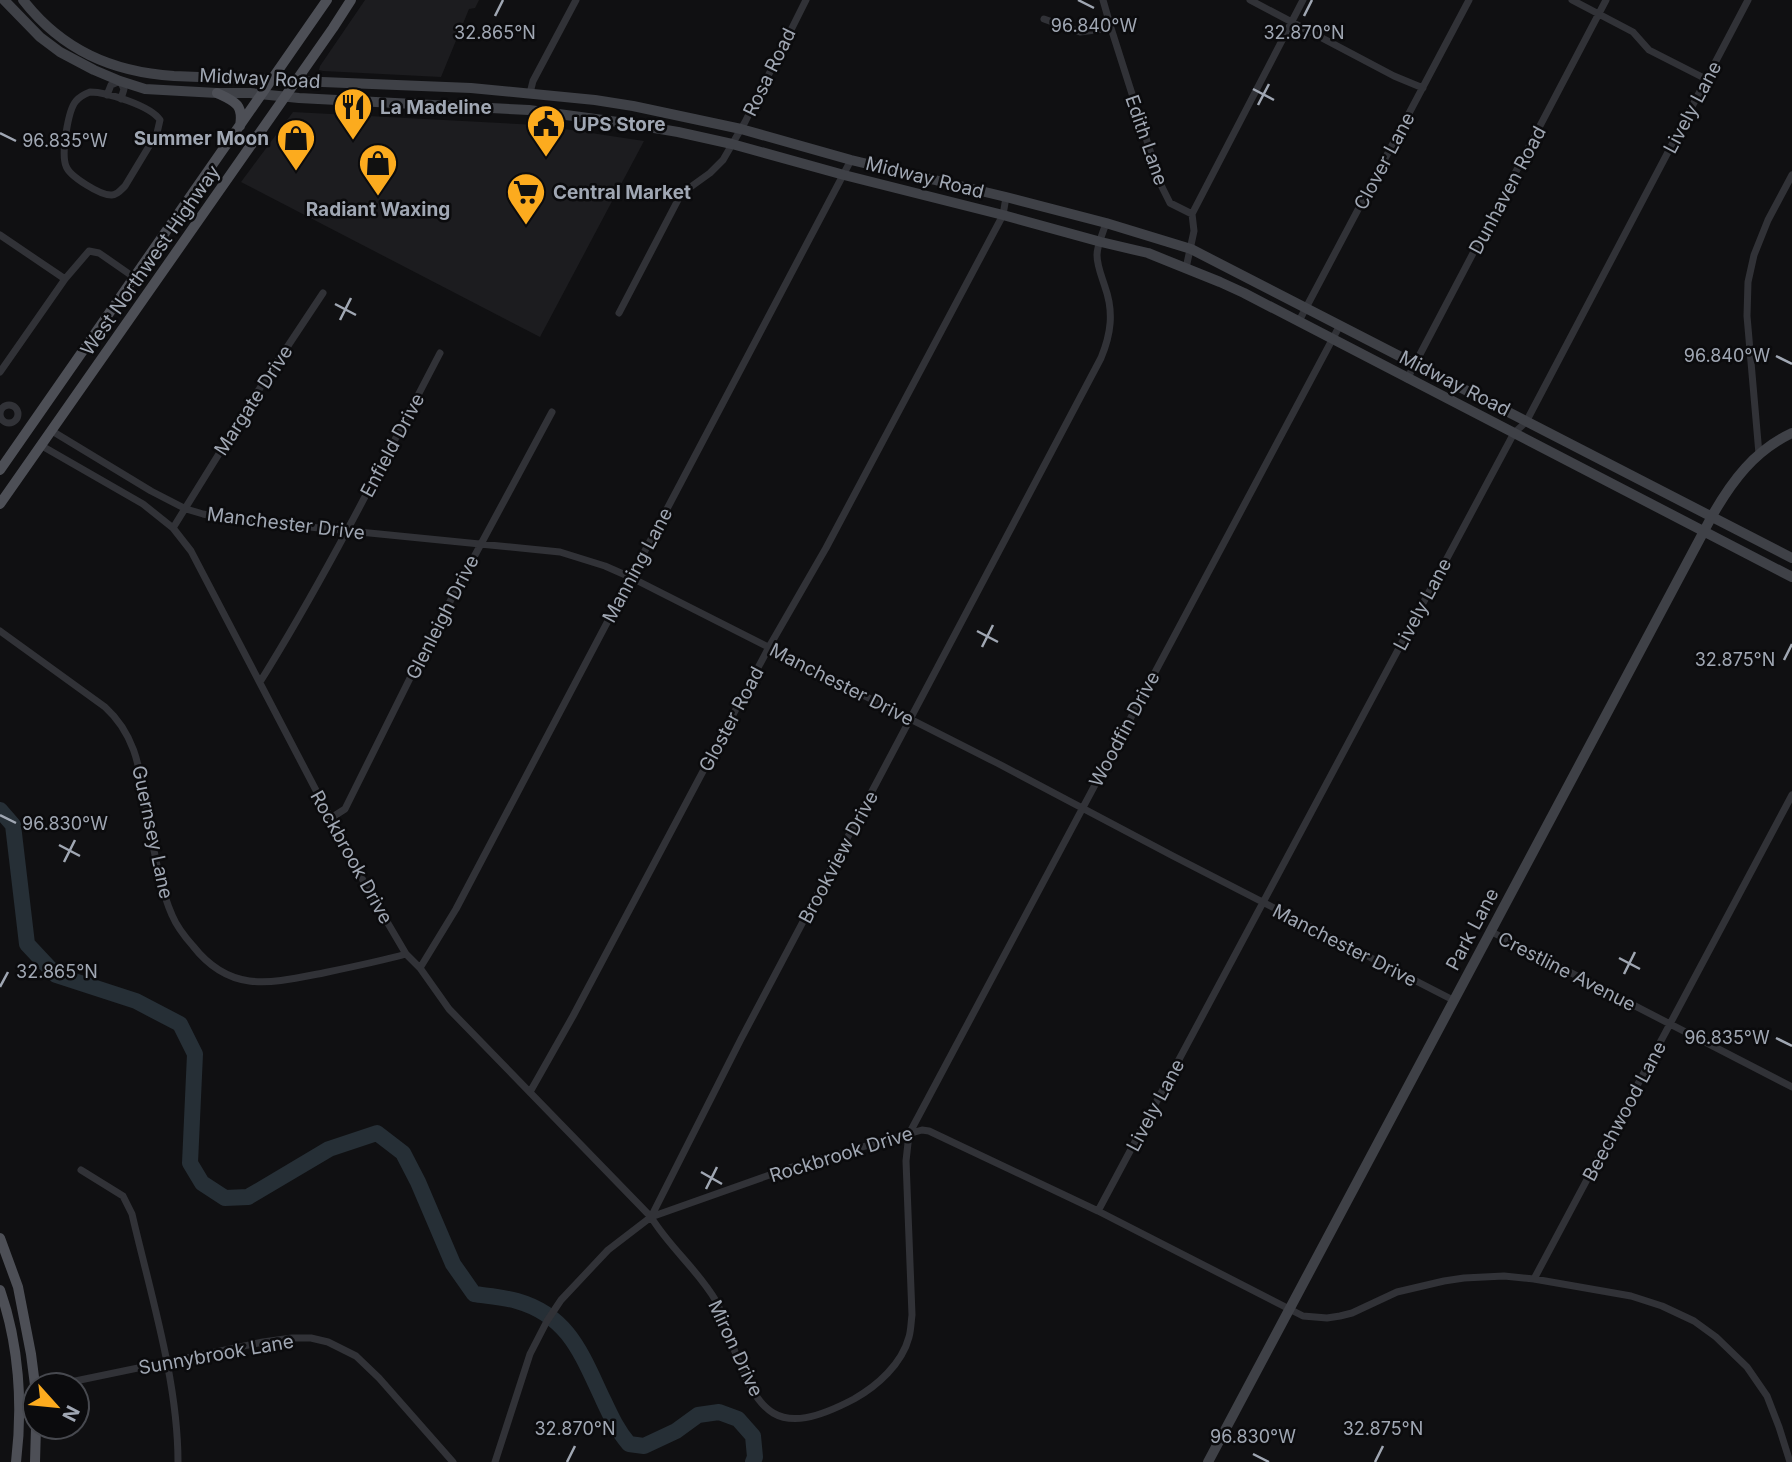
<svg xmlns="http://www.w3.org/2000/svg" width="1792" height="1462" viewBox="0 0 1792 1462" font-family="Inter,sans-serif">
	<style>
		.built { fill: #1c1c1f }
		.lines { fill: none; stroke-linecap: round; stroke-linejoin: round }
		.river { stroke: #262f36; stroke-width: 16 }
		.street { stroke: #313237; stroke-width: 7 }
		.secondary { stroke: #3f4147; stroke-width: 10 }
		.primary { stroke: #4d4f56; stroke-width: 10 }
		.ticks { fill: none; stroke: #a0a7b3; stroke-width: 2.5 }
		.labels { text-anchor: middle; stroke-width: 5; stroke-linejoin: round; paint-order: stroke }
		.street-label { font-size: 19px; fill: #a0a7b3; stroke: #0b0b0d }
		.poi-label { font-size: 19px; font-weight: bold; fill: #a0a7b3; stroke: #0b0b0d; text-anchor: start }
		.ticks-label { font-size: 18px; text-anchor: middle; fill: #a0a7b3; stroke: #0b0b0d; stroke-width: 5; stroke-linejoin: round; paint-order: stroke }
	</style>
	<rect width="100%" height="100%" fill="#101012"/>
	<path class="built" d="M365,0H479L475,8L469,9L441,77L323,71L319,70L320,66Z
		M293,112L538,125L644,141L540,337L241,182Z"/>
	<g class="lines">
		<path class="river" d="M0,810L13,825L27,944L56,975L136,1001L180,1024L195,1054L190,1163L202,1183L225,1198L248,1197L329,1149L377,1133L403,1153L418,1182L453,1264L474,1294C488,1296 503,1297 517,1301C566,1315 580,1350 600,1393C609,1412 616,1429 629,1444L644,1446L676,1431L698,1415L719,1412L738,1419L753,1436L755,1457L753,1462"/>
		<path class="street" d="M1103,0L1111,28L1161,185L1170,203L1192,214
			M1250,0L1394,76L1423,88
			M1572,0L1633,32L1649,50L1706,79
			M1044,19L1080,32L1111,28
			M90,92C107,92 151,106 160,120L157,133L125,186C121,190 117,195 112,195C101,196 69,176 66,166C61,154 68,110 76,101C80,96 85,94 90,92Z
			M530,93L533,81L576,0
			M107,95L111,85L120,81L124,89L121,99
			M1192,214L1303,0
			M0,235L65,279
			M1186,268L1194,231L1192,214
			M323,293L256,394L173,528L191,551L366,886L406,954L420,968L449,1009L651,1217C670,1248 698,1270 716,1301C723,1314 726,1328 731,1341C758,1415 776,1440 854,1399C877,1386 902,1364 909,1337C911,1330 911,1322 912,1315L906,1161L909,1134L1340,325
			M619,313L679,198L685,191L710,173L723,160L745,122L806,0
			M1299,321L1469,0
			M0,372L65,279L89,251L99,253L135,278
			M1407,379L1606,0
			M0 414a9 9 0 1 1 18 0a9 9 0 1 1-18 0Z
			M52,431L151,491L186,509L203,514L228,519L560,552L605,566L630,577L997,763L1173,856L1453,1000
			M42,446L143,504L173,528
			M1759,454L1747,316L1748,282L1754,255L1768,220L1792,175
			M0,631L105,707C137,736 140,772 147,812C153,844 159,886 172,915C177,927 185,937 193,946C229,992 267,984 318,974C347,968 377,962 406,954
			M260,682C326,576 382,464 440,353
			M331,818L345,809L425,648L552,412
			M1490,931L1792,1087
			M420,968L456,909L851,160
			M530,1092L573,1016L769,647L826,548L1003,215L1006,197
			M81,1170L123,1196L132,1214C150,1292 178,1381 178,1462
			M1098,1211L1514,433L1526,422L1748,0
			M651,1217L792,1167L922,1130L929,1131L1098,1211L1303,1316L1327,1318L1340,1316L1352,1313L1397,1292L1444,1281L1464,1278L1504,1276L1534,1279L1631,1296L1662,1306L1694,1321L1716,1337L1747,1367L1767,1396L1779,1427L1790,1462
			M1534,1279L1792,795
			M56,1385L263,1342L292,1338H311L328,1342L356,1356L379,1378L453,1462
			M495,1462L530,1354L547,1321L561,1300L608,1250L651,1217L741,1039L1101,358C1111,334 1114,312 1105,287C1102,277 1097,266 1097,255C1097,245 1103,233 1106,223"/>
		<path class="secondary" d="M4,0L40,37L60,52L94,70L120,81L145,89L217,93H250L299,98L529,110L625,123L678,132L732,144L844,175L1003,215L1101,242L1148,253L1220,282L1244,293L1792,577
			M23,0C62,50 112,72 174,76L471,88L595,100L633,106L741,129L851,160L1006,197L1106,223L1191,249L1792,558
			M1208,1462L1712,516C1732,481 1754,451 1792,433"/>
		<path class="primary" d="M217,93C234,101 244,104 240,126
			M0,470L327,0
			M0,504L333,28L351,0
			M0,1238L18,1287L31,1354L35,1385
			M0,1290C19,1344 23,1405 16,1462
			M35,1462L36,1427"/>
	</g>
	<path class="ticks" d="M1078,0L1094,8M495,16L503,0M1304,16L1312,0M1253,89L1274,100M1258,105L1269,84M0,133L16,141M335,304L356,315M340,320L351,298M1776,356L1792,364M977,631L998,642M982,647L993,625M1784,660L1792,644M0,815L16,823M59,845L80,856M64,862L75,840M1619,958L1640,969M1624,974L1635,952M0,987L8,972M1776,1038L1792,1046M701,1172L722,1184M706,1189L717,1167M1253,1454L1269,1462M567,1462L575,1446M1375,1462L1383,1446"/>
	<defs>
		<g id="restaurant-pin" transform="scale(2.0125)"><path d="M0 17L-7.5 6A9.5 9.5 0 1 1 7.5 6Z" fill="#fcab1e" stroke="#0b0b0d"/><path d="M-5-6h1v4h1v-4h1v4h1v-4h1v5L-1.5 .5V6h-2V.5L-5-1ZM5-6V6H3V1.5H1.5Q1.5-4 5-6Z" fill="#111"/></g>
		<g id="civic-pin" transform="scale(2.0125)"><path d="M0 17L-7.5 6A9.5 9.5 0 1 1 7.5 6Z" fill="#fcab1e" stroke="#0b0b0d"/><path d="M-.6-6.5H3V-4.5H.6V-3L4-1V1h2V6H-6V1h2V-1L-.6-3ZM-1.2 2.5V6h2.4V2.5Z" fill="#111"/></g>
		<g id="shop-pin" transform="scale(2.0125)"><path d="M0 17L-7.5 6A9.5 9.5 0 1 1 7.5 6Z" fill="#fcab1e" stroke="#0b0b0d"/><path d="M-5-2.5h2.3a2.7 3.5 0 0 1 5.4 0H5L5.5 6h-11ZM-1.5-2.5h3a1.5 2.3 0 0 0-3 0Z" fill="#111"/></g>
		<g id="supermarket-pin" transform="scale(2.0125)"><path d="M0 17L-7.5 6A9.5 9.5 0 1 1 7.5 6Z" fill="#fcab1e" stroke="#0b0b0d"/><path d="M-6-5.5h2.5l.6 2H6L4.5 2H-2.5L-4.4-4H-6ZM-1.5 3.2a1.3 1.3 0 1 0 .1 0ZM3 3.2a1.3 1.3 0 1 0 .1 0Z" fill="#111"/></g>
	</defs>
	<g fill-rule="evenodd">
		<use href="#restaurant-pin" x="353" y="107"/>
		<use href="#civic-pin" x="546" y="124"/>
		<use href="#shop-pin" x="296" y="138"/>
		<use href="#shop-pin" x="378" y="163"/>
		<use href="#supermarket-pin" x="526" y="192"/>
	</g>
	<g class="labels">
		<g class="street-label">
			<text transform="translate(769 72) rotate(-64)" y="7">Rosa Road</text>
			<text transform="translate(260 78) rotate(3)" y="7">Midway Road</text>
			<text transform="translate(1692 107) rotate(-62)" y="7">Lively Lane</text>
			<text transform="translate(1147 140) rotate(71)" y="7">Edith Lane</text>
			<text transform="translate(1384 161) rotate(-62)" y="7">Clover Lane</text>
			<text transform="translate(925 177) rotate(14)" y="7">Midway Road</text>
			<text transform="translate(1507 190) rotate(-62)" y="7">Dunhaven Road</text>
			<text transform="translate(150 260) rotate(-55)" y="7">West Northwest Highway</text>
			<text transform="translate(1455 383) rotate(27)" y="7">Midway Road</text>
			<text transform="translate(253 400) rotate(-57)" y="7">Margate Drive</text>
			<text transform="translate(392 445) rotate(-62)" y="7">Enfield Drive</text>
			<text transform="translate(286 523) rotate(7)" y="7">Manchester Drive</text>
			<text transform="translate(637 565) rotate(-62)" y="7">Manning Lane</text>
			<text transform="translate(1422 604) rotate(-62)" y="7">Lively Lane</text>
			<text transform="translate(442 617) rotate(-63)" y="7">Glenleigh Drive</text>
			<text transform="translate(842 684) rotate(27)" y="7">Manchester Drive</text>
			<text transform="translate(731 719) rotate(-62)" y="7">Gloster Road</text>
			<text transform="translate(1124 729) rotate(-62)" y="7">Woodfin Drive</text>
			<text transform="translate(153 832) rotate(78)" y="7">Guernsey Lane</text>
			<text transform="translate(352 857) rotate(61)" y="7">Rockbrook Drive</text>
			<text transform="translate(838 857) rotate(-62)" y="7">Brookview Drive</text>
			<text transform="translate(1472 929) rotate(-62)" y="7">Park Lane</text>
			<text transform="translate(1345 945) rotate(27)" y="7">Manchester Drive</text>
			<text transform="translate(1567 971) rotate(27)" y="7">Crestline Avenue</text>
			<text transform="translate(1155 1105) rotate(-62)" y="7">Lively Lane</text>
			<text transform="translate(1624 1111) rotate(-62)" y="7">Beechwood Lane</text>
			<text transform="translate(841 1154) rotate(-17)" y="7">Rockbrook Drive</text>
			<text transform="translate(736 1348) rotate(65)" y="7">Miron Drive</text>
			<text transform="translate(216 1354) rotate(-10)" y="7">Sunnybrook Lane</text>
		</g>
		<g class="poi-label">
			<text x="380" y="114">La Madeline</text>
			<text x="573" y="131">UPS Store</text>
			<text x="269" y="145" text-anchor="end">Summer Moon</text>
			<text x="553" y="199">Central Market</text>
			<text x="378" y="216" text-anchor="middle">Radiant Waxing</text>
		</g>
	</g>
	<g class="ticks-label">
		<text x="1094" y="32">96.840°W</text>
		<text x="495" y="39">32.865°N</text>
		<text x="1304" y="39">32.870°N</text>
		<text x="65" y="147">96.835°W</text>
		<text x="1727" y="362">96.840°W</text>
		<text x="1735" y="666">32.875°N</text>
		<text x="65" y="830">96.830°W</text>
		<text x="57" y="978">32.865°N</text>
		<text x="1727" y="1044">96.835°W</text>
		<text x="575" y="1435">32.870°N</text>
		<text x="1383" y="1435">32.875°N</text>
		<text x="1253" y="1443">96.830°W</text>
	</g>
	<g transform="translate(56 1406) rotate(117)"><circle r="33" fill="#0b0b0d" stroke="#47494f" stroke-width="2"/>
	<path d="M0-5L12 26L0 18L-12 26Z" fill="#fcab1e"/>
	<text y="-10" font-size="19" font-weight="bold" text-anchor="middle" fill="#a0a7b3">N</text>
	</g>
</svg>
